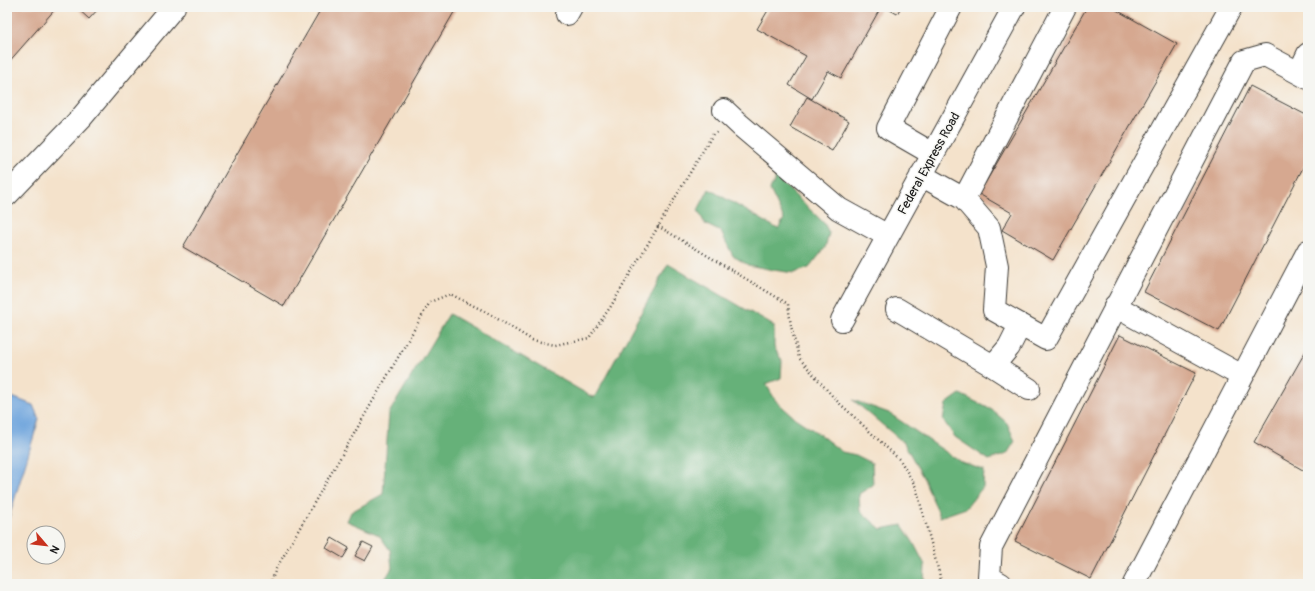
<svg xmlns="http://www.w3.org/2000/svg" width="1315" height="591" viewBox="0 0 1315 591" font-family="Pangolin,sans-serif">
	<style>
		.forest { fill: #66b179; stroke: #41664a }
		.water { fill: #6fa5dd; stroke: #46607c }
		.building { fill: #d6a890 }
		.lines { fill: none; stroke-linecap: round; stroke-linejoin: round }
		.minor-casing { stroke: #3c3a36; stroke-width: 24 }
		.path { stroke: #3c3a36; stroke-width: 2.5; stroke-dasharray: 1 3; stroke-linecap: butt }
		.minor { stroke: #fff; stroke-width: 22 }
		.labels { text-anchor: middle; stroke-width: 3; stroke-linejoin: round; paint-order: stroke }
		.street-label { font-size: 13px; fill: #1c1c1c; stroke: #f6f6f2 }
	</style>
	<rect width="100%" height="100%" fill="#f6f6f2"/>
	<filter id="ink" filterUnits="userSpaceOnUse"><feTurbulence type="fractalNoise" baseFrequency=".025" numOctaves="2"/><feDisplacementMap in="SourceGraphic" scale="8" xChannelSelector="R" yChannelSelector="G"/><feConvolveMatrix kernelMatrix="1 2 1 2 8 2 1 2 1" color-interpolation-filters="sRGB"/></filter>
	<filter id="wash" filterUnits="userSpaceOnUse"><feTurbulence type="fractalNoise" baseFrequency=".012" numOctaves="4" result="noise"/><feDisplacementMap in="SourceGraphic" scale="16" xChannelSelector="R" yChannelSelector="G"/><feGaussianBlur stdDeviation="0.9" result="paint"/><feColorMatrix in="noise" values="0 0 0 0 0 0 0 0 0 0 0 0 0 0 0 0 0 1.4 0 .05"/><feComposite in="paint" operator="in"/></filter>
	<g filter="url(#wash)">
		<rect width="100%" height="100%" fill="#f4e2cb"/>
		<path class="forest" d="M776,177L824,223L829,233L825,248L809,268L794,273L773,270L748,265L733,256L721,232L705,224L698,210L709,189L778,229L784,219L770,190Z
			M668,264L774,326V347L782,361L781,378L766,384L776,401L795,418L819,434L842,452L856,455L872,463L873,485L859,494L860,511L881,529L902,525L913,542L925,565L924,584H382L392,568L390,550L379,535L347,521L351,512L383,494L389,413L449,314L594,398Z
			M960,394L992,410L1007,423L1015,441L1007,454L989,460L955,437L943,420L946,404Z
			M853,400L889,413L962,463L984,470L983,487L966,508L940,517L924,479L904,443Z"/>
		<path class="water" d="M7,395L33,405L39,419L7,524Z"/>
		<g id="blocks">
			<path class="building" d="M7,7H57L7,64Z
				M76,7H100L89,19Z
				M322,7H457L284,306L183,247Z
				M770,7H881L841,78L828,71L812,99L789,85L806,56L757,29Z
				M885,7H901L897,14Z
				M1087,7H1111L1177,44L1053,260L1002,230L1012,213L979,194Z
				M1250,86L1308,116V158L1219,331L1144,292Z
				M807,97L849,121L832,151L790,127Z
				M1120,335L1196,373L1091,579L1015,541Z
				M1308,347V473L1254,442Z
				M332,538L349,548L343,558L326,548Z
				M363,542L373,547L365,561L355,556Z"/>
		</g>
	</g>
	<g filter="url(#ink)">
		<use href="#blocks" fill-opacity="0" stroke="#3c3a36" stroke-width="1"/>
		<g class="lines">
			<g class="minor-casing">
				<path id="minor" d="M1065,7L964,199L989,228L997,266L994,310L1046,339L1231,7
					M567,14L571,7
					M1299,73L1308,54
					M724,110L740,125L839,209L888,236
					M933,154L888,128L951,7
					M921,175L964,199
					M7,195L81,118L174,7
					M1115,306L1242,376
					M897,309L993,366L1009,347L1020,325
					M842,320L1014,7
					M993,366L1029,389
					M1001,584L989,577L991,547L1244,61L1265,55L1308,78
					M1134,584L1308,251"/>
			</g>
			<path class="path" d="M658,226L788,304L791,326L799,358L835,399L900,460L916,487L942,584
				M270,584L276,569L430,302L450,294L488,313L532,340L555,345L589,338L611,306L713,134L717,132"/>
			<use href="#minor" class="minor"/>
		</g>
	</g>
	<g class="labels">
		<g class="street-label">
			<text transform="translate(928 163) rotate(-61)" y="5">Federal Express Road</text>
		</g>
	</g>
	<rect width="1315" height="591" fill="none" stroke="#f6f6f2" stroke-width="24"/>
	<g transform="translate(46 545) rotate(118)"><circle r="19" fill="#f6f6f2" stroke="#9f9f9c"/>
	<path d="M0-3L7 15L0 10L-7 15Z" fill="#c8321e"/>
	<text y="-6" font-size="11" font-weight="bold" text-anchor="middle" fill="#1c1c1c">N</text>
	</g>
</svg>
